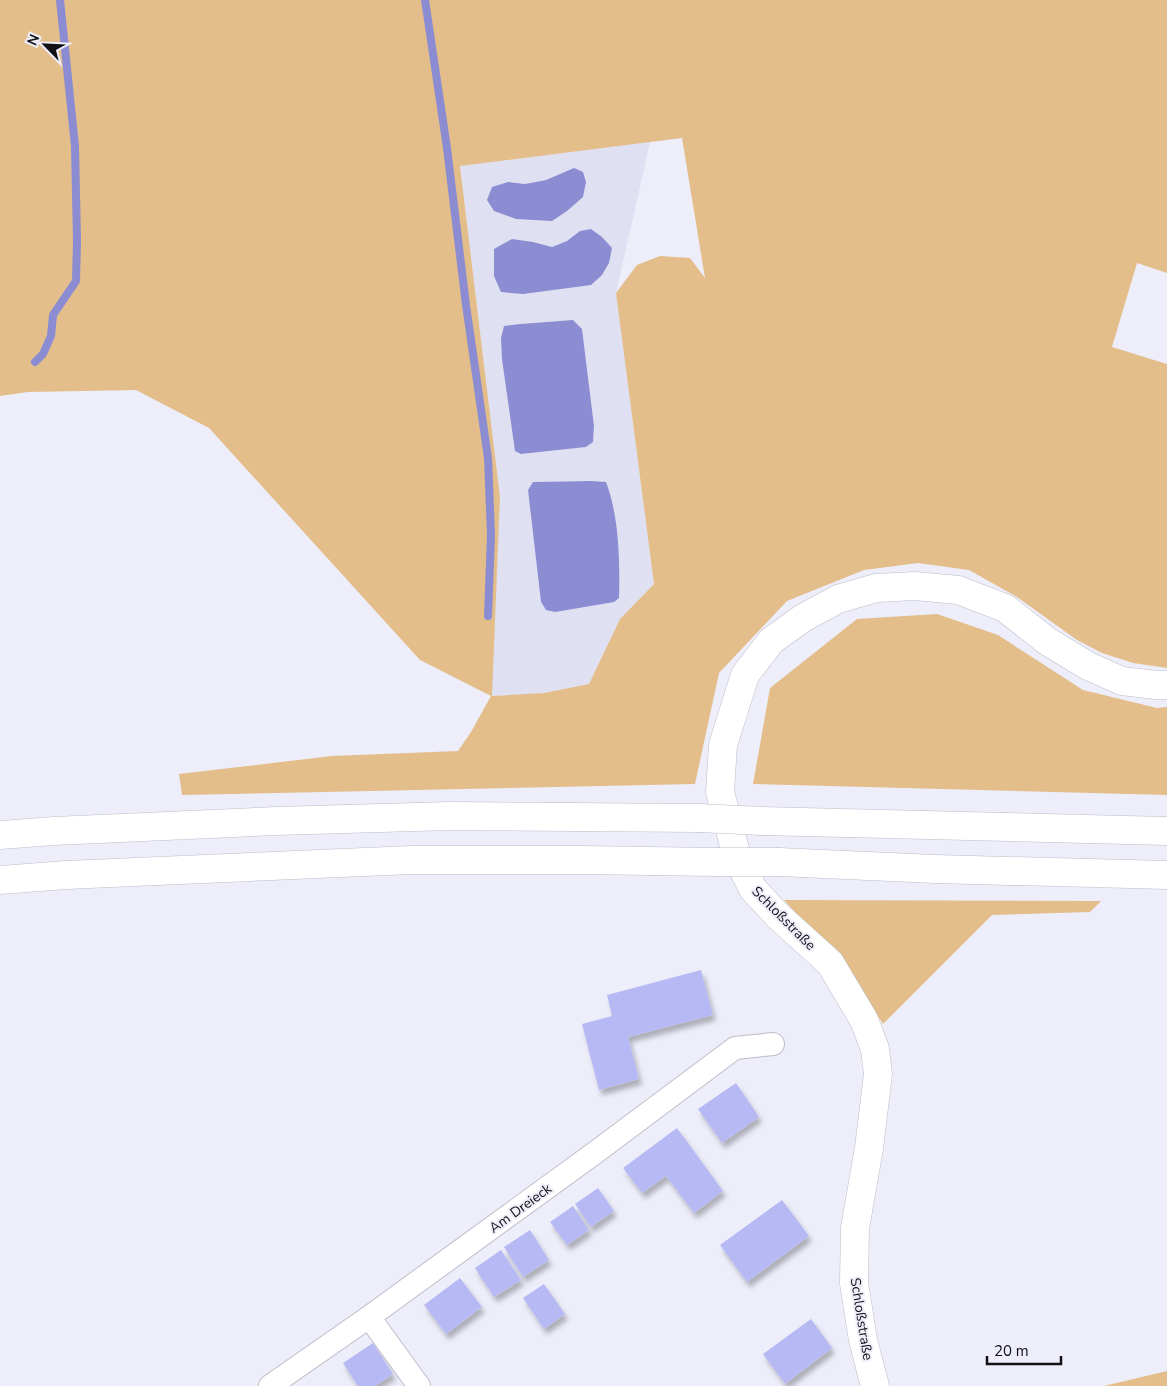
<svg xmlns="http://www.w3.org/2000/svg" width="1167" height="1386" viewBox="0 0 1167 1386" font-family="'Nunito Sans',sans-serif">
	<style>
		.built { fill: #dfe0f2; fill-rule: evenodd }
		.green { fill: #e3bd8a; fill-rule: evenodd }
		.water { fill: #8b8cd2 }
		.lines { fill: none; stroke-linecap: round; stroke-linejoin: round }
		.stream { stroke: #8b8cd2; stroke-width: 8 }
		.building { fill: #b7b9f4; filter: url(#shadow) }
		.minor-casing { stroke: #bcbdc9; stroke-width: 24 }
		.tertiary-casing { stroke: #bcbdc9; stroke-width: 29 }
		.motorway-casing { stroke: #bcbdc9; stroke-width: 29 }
		.minor { stroke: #fff; stroke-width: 22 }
		.tertiary { stroke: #fff; stroke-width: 28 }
		.motorway { stroke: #fff; stroke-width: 28 }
		.motorway-bridge-casing { stroke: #bcbdc9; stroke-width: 29; stroke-linecap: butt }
		.motorway-bridge { stroke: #fff; stroke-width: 28 }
		.labels { text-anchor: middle; stroke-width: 4; stroke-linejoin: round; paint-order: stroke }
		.street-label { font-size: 14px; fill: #111115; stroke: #edeefa }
	</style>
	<defs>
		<filter id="shadow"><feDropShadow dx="3" dy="5.5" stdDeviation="2.5" flood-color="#0004"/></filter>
	</defs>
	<rect width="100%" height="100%" fill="#edeefa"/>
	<path class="built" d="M650,142L616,293L654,584L620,619L589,684L544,693L491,696L500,497L460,166ZM574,168L494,211L508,182L525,184L546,180ZM580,231L612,248L609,263L602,275L511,239L533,242L552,247L567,241ZM573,320L582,329L594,426L593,442L586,447L522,454L504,326L520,324ZM592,481L606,482L546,610L541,602L528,490L533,482Z"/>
	<path class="green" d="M0,0H1167V273L1137,263L1112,347L1167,364V668L1133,663L1102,653L1077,640L1017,597L969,570L918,563L864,570L787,601L719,673L695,784L182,795L179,774L332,756L458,751L471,732L491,696L420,660L209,428L136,390L28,392L0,396ZM682,138L705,278L690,258L660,256L637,265L616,293L654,584L620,619L589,684L544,693L492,696L500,497L460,166Z
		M937,614L998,635L1083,690L1157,708L1167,707V795L753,784L770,688L857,619Z
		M784,900L1101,901L1090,912L992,915L883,1024L849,972Z
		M1167,1371V1386H1104Z"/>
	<path class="water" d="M574,168L583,172L586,182L583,197L567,211L552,221L516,219L494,211L487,200L492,187L508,182L525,184L546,180Z
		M591,229L602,237L612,248L609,263L602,275L591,285L523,294L501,292L494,276V249L512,239L533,242L552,247L567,241L580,231Z
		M573,320L582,329L594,426L593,442L586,447L521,454L515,451L502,359L501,338L504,326L520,324Z
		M592,481L606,482C619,516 620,561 619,598L614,602L555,612L546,610L541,602L528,490L533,482Z"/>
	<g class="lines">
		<path class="stream" d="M425,0L447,148L466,305L488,458L491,535L488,616
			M35,362L43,354L51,336L53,315L76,281L77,241L75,146L60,0"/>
	</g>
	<path class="building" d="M701,970L713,1015L628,1037L639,1079L599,1090L582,1024L612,1016L607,995Z
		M736,1083L759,1117L722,1143L698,1109Z
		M677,1128L723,1191L694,1213L666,1176L642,1193L623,1168Z
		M598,1188L614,1211L591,1227L575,1204Z
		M782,1200L809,1236L747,1282L720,1245Z
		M573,1206L589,1230L567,1245L550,1222Z
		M530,1230L549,1260L523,1277L504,1247Z
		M501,1250L521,1280L494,1297L475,1268Z
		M460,1278L482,1307L446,1334L424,1305Z
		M544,1284L565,1314L544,1329L523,1298Z
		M811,1319L832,1348L785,1384L763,1354Z
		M373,1343L393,1374L375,1386H358L343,1363Z"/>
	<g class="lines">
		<g class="minor-casing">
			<path id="minor" d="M369,1317L419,1386
				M270,1386L369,1317L596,1152L735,1048L773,1044"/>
		</g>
		<g class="tertiary-casing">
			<path id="tertiary" d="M875,1386L863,1340L854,1283L855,1228L869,1148L878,1074L875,1049L864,1020L830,963L778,916L753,889L737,857L720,792L723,745L745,675L771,641L803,618L838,599L876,588L915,586L958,590L1005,608L1047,641L1088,666L1122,681L1156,685H1167"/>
		</g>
		<g class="motorway-casing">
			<path id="motorway" d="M762,821L1167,831
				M0,835L54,831L276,821L450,816L699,818
				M779,862L935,869L1167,875
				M0,880L66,875L411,860H583L716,862"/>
		</g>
		<use href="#minor" class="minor"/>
		<use href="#tertiary" class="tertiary"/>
		<use href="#motorway" class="motorway"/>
		<g class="motorway-bridge-casing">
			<path id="motorway-bridge" d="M699,818L762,821
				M716,862H779"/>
		</g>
		<use href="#motorway-bridge" class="motorway-bridge"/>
	</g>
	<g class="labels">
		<g class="street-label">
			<text transform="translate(784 918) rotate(45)" y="5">Schloßstraße</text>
			<text transform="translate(520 1208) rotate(-36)" y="5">Am Dreieck</text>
			<text transform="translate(862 1319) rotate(81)" y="5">Schloßstraße</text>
		</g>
	</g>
	<g transform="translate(45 45) rotate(294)" stroke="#edeefa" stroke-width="4" paint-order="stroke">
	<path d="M0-4L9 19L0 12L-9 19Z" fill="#111115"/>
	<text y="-8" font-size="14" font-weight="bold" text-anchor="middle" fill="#111115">N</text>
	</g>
	<path d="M987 1356v8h74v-8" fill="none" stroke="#111115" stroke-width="2.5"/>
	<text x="994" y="1356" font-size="15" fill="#111115" stroke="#edeefa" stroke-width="4" paint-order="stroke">20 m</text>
</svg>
